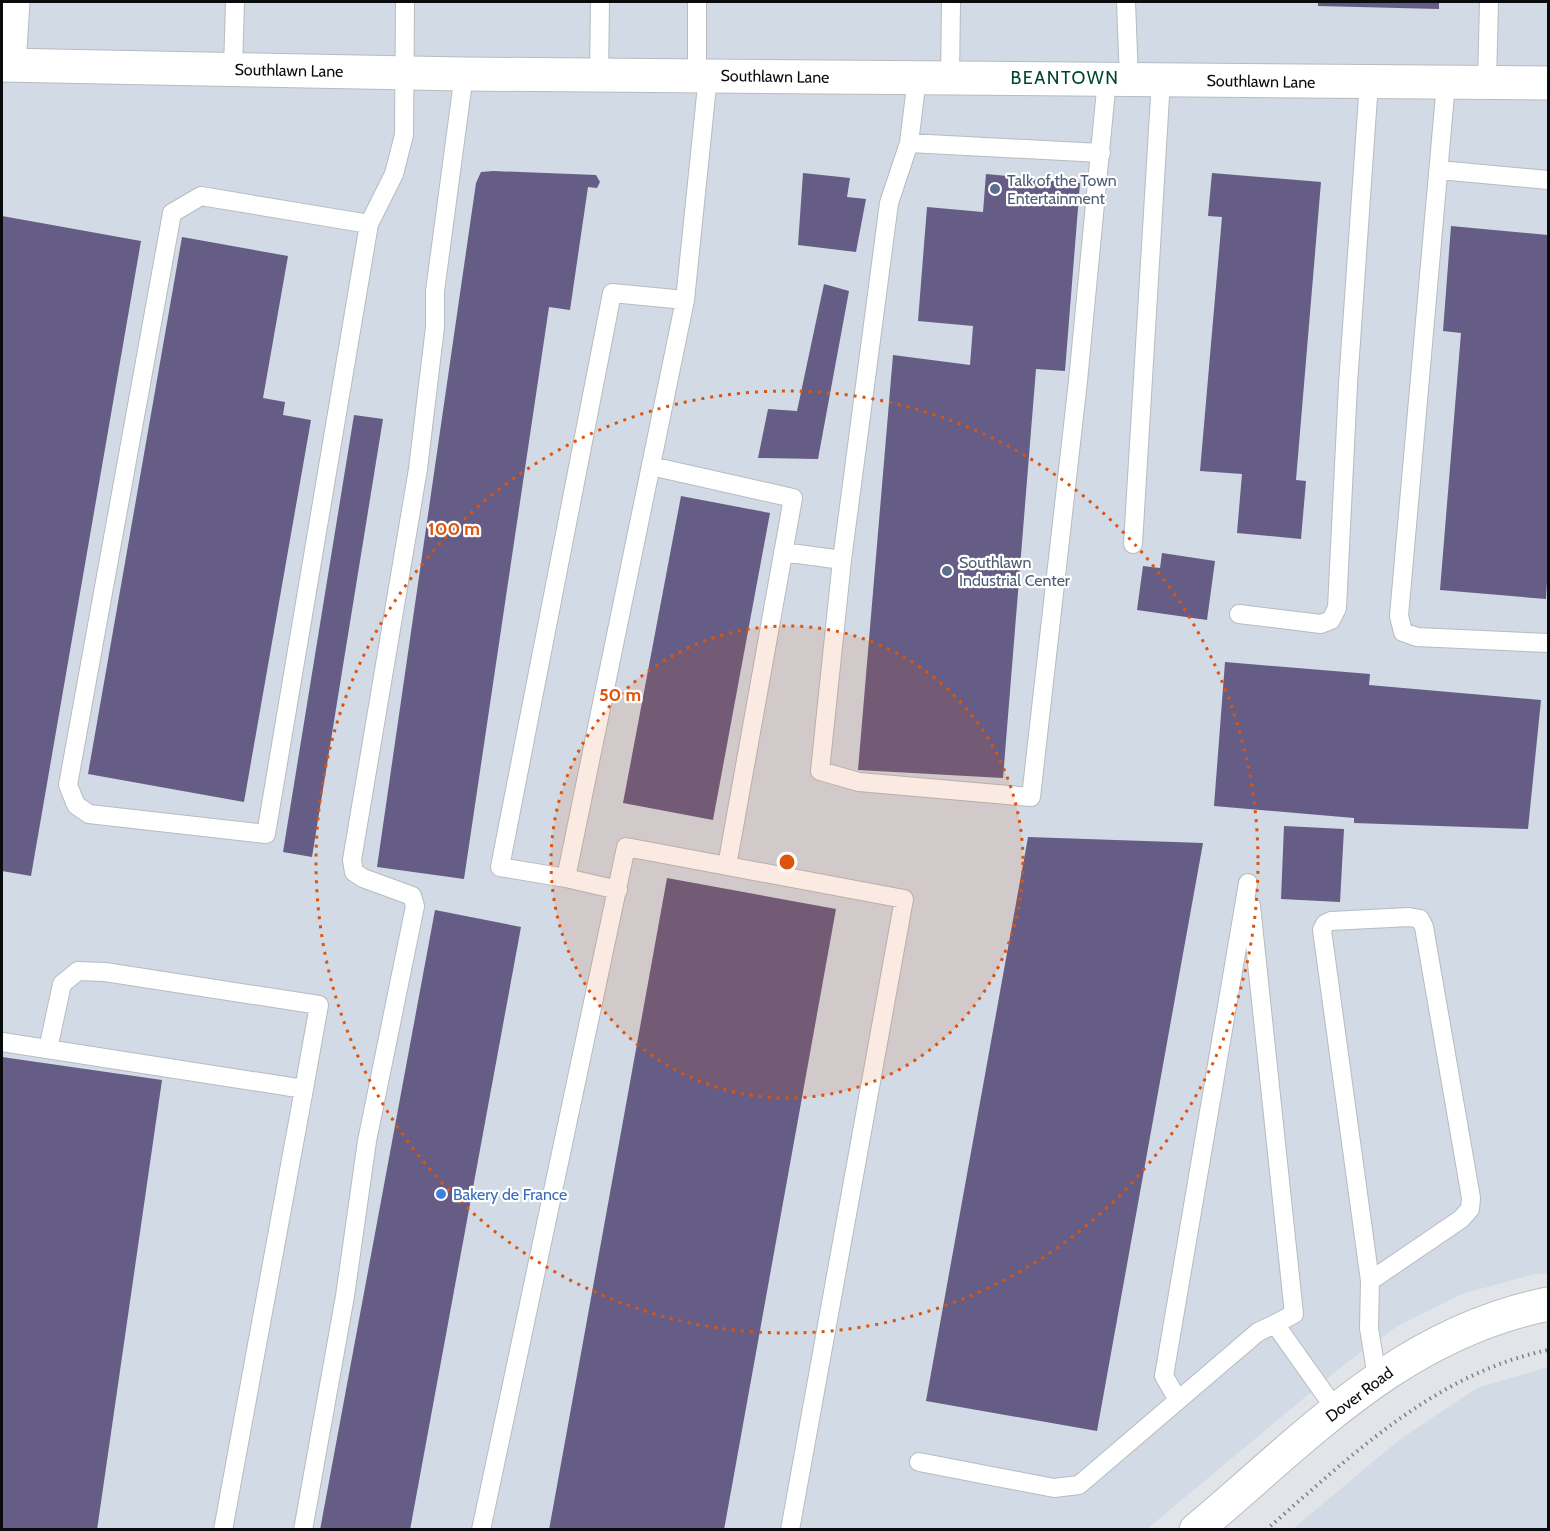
<svg xmlns="http://www.w3.org/2000/svg" width="1550" height="1531" viewBox="0 0 1550 1531" font-family="Cabin,sans-serif">
	<style>
		.built { fill: #d1dae5 }
		.building { fill: #655d85 }
		.lines { fill: none; stroke-linecap: round; stroke-linejoin: round }
		.lane-casing { stroke: #b8bbc0; stroke-width: 20 }
		.secondary-casing { stroke: #b8bbc0; stroke-width: 35 }
		.path { stroke: #7d8083; stroke-width: 4; stroke-dasharray: 1.5 4.5; stroke-linecap: butt }
		.lane { stroke: #fff; stroke-width: 18 }
		.secondary { stroke: #fff; stroke-width: 33 }
		.ring { fill: none; stroke: #dd550c; stroke-width: 3; stroke-dasharray: 3 6 }
		.service-dot { fill: #5c6f8a; stroke: #fff; stroke-width: 2 }
		.shop-dot { fill: #3f7fe0; stroke: #fff; stroke-width: 2 }
		.labels { text-anchor: middle; stroke-width: 4.5; stroke-linejoin: round; paint-order: stroke }
		.street-label { font-size: 16px; fill: #0a0b0d; stroke: #fff }
		.service-label { font-size: 16px; fill: #4e5e75; stroke: #fff; text-anchor: start }
		.shop-label { font-size: 16px; fill: #366cbe; stroke: #fff; text-anchor: start }
		.neighbourhood-label { font-size: 18px; letter-spacing: 1.5px; fill: #00462a; stroke: #fff }
		.centre { fill: #dd550c; stroke: #fff; stroke-width: 3 }
		.ring-label { font-size: 18px; text-anchor: middle; font-weight: bold; fill: #dd550c; stroke: #fff; stroke-width: 4.5; stroke-linejoin: round; paint-order: stroke }
	</style>
	<rect width="100%" height="100%" fill="#e1e5ea"/>
	<path class="built" d="M2,2H1548V1273L1534,1274L1462,1294L1399,1325L1345,1364L1147,1529L2,1530Z
		M1548,1367V1529H1293L1399,1440L1477,1388Z"/>
	<path class="building" d="M1318,2H1439V9L1318,6Z
		M493,171L596,175L600,182L597,188L588,187L570,310L549,307L464,879L377,867L476,183L481,172Z
		M803,173L850,178L847,197L866,199L856,252L798,245Z
		M1212,173L1321,182L1296,480L1306,481L1301,539L1237,533L1242,474L1200,471L1222,217L1208,216Z
		M986,174L1080,183L1065,371L1036,369L1003,778L858,770L893,355L970,365L973,326L918,321L927,207L983,212Z
		M2,216L141,241L31,876L2,871Z
		M1451,226L1548,235V564L1546,599L1440,590L1461,333L1443,331Z
		M182,237L288,256L263,398L285,402L283,415L311,420L244,802L88,774Z
		M824,284L849,291L818,459L758,458L768,409L797,411Z
		M354,415L383,419L312,857L283,852Z
		M681,496L770,513L713,820L623,803Z
		M1162,553L1215,561L1207,620L1137,610L1143,566L1160,568Z
		M1225,662L1370,674L1369,685L1541,700L1528,829L1354,823V818L1214,806Z
		M1284,826L1344,829L1340,902L1281,899Z
		M1028,837L1203,843L1097,1431L926,1401Z
		M667,878L836,909L724,1530H549Z
		M435,910L521,927L410,1530H320Z
		M2,1057L162,1080L97,1530H2Z"/>
	<g class="lines">
		<g class="lane-casing">
			<path id="lane" d="M1126,2L1129,80
				M233,69L235,2
				M599,75L600,2
				M697,75V2
				M950,78L951,2
				M1446,83L1399,616L1403,632L1417,637L1548,643
				M1487,83L1489,2
				M909,143L1101,153
				M1439,170L1548,180
				M369,224L201,196L172,213L68,785L76,805L89,814L266,834L369,224L394,174L404,135L405,2
				M651,466L793,498L727,866
				M1133,544L1161,80
				M783,552L842,560L820,771L859,782L1031,797L1078,381L1107,79
				M842,560L889,203L909,143L917,78
				M1239,614L1321,624L1331,620L1337,608L1348,384L1369,82
				M566,878L685,300
				M618,890L566,878L500,867L612,293L685,300L708,76
				M1251,906L1294,1314L1275,1324
				M2,1042L304,1089L223,1530
				M48,1049L62,984L78,971L105,972L319,1005L304,1089
				M1370,1281L1461,1219L1470,1209L1471,1198L1424,927L1420,919L1409,917L1331,921L1325,924L1322,930L1370,1281L1369,1328L1377,1378
				M1178,1400L1164,1376L1248,883
				M919,1462L1054,1488L1079,1485L1258,1332L1275,1324L1336,1410
				M303,1530L345,1296L367,1141L415,906L412,896L363,878L354,872L352,860L418,469L435,327V291L464,74
				M481,1530L626,847L904,899L790,1530"/>
		</g>
		<g class="secondary-casing">
			<path id="secondary" d="M2,65L464,74L1548,83
				M9,65L13,2
				M1196,1530C1308,1436 1400,1334 1548,1304"/>
		</g>
		<path class="path" d="M1266,1530C1351,1456 1434,1374 1548,1350"/>
		<use href="#lane" class="lane"/>
		<use href="#secondary" class="secondary"/>
	</g>
	<circle cx="787" cy="862" r="236" fill="#dd550c" fill-opacity=".12"/>
	<g class="ring">
		<circle cx="787" cy="862" r="236"/>
		<circle cx="787" cy="862" r="471"/>
	</g>
	<g class="service-dot">
		<circle cx="995" cy="189" r="6"/>
		<circle cx="947" cy="571" r="6"/>
	</g>
	<circle class="shop-dot" cx="441" cy="1194" r="6"/>
	<g class="labels">
		<g class="street-label">
			<text transform="translate(289 70) rotate(1)" y="6">Southlawn Lane</text>
			<text transform="translate(775 76) rotate(1)" y="6">Southlawn Lane</text>
			<text transform="translate(1261 81) rotate(1)" y="6">Southlawn Lane</text>
			<text transform="translate(1359 1394) rotate(-37)" y="6">Dover Road</text>
		</g>
		<g class="service-label">
			<text x="1007" y="186">Talk of the Town<tspan x="1007" dy="18">Entertainment</tspan></text>
			<text x="959" y="568">Southlawn<tspan x="959" dy="18">Industrial Center</tspan></text>
		</g>
		<g class="shop-label">
			<text x="453" y="1200">Bakery de France</text>
		</g>
		<g class="neighbourhood-label">
			<text x="1065" y="84">BEANTOWN</text>
		</g>
	</g>
	<circle cx="787" cy="862" r="9" class="centre"/>
	<g class="ring-label">
		<text x="454" y="535">100 m</text>
		<text x="620" y="701">50 m</text>
	</g>
	<rect width="1550" height="1531" fill="none" stroke="#0a0b0d" stroke-width="6"/>
</svg>
